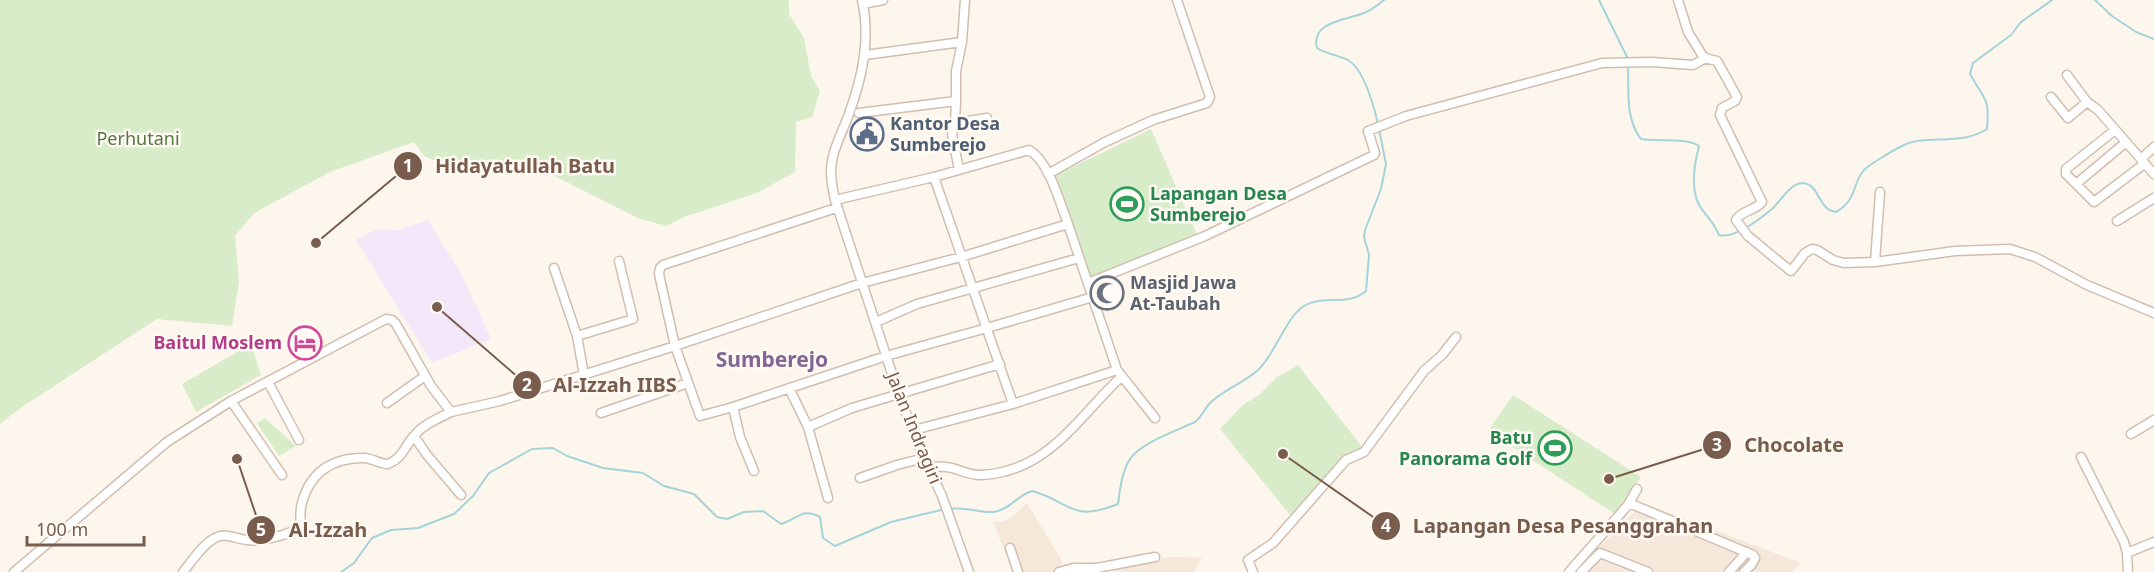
<svg xmlns="http://www.w3.org/2000/svg" width="2154" height="572" viewBox="0 0 2154 572" font-family="'Noto Sans',sans-serif">
	<style>
		.residential { fill: #f5e8da }
		.education { fill: #f3e8fa }
		.green { fill: #d8ecc9 }
		.lines { fill: none; stroke-linecap: round; stroke-linejoin: round }
		.stream { stroke: #a5d3da; stroke-width: 2 }
		.minor-casing { stroke: #d1beb0; stroke-width: 11 }
		.minor { stroke: #fff; stroke-width: 8 }
		.labels { text-anchor: middle; stroke-width: 5; stroke-linejoin: round; paint-order: stroke }
		.service-label { font-size: 18px; font-weight: bold; fill: #4e5e75; stroke: #fffaf3; text-anchor: start }
		.park-label { font-size: 18px; fill: #537a41; stroke: #fffaf3 }
		.leisure-label { font-size: 18px; font-weight: bold; fill: #27864d; stroke: #fffaf3; text-anchor: start }
		.worship-label { font-size: 18px; font-weight: bold; fill: #5b616d; stroke: #fffaf3; text-anchor: start }
		.hotel-label { font-size: 18px; font-weight: bold; fill: #b23c85; stroke: #fffaf3; text-anchor: end }
		.street-label { font-size: 18px; fill: #7a5c4d; stroke: #fffaf3 }
		.quarter-label { font-size: 21px; font-weight: bold; fill: #846695; stroke: #fffaf3 }
		.leader { fill: none; stroke: #7a5c4d; stroke-width: 2 }
		.callout-dot { fill: #7a5c4d; stroke: #fffaf3; stroke-width: 2 }
		.mark-label { font-size: 18px; text-anchor: middle; font-weight: bold; fill: #fff }
		.callout-label { font-size: 20px; text-anchor: middle; font-weight: bold; fill: #7a5c4d; stroke: #fffaf3; stroke-width: 5; stroke-linejoin: round; paint-order: stroke }
	</style>
	<rect width="100%" height="100%" fill="#fdf6ec"/>
	<path class="residential" d="M1027,503L1061,559L1062,569L1053,572H1013L993,522H1002L1012,517Z
		M1643,503L1801,563L1792,572H1575Z
		M1171,557L1202,558L1194,572H1114L1112,568Z"/>
	<path class="education" d="M428,220L462,275L491,339L432,363L356,240L376,229L399,230Z"/>
	<path class="green" d="M0,0H789V14L804,38L811,76L820,91L812,117L796,122L795,172L757,193L684,217L666,226L638,218L529,163L445,165L424,156L414,142L330,172L254,213L235,236L239,282L232,326L157,319L19,409L0,424Z
		M1151,129L1198,237L1090,278L1056,175Z
		M251,344L261,375L196,412L182,384Z
		M1298,365L1363,448L1291,516L1220,429L1243,405L1259,395L1276,378Z
		M1513,395L1641,477L1615,514L1488,431Z
		M265,418L296,446L279,456L257,423Z"/>
	<g class="lines">
		<path class="stream" d="M1599,0L1628,59
			M2095,0L2112,16L2136,32L2154,39
			M1628,65C1629,90 1625,119 1641,139C1657,142 1687,137 1699,146C1694,165 1689,194 1703,211C1710,219 1715,225 1719,235C1734,239 1760,219 1772,209C1780,202 1790,183 1803,183C1817,184 1818,202 1828,209C1830,211 1833,211 1836,212C1856,201 1852,186 1863,171C1868,165 1894,150 1902,146C1927,133 1959,147 1987,129C1990,96 1984,100 1970,74L1973,63L2011,35L2021,22L2052,0
			M1378,124C1374,107 1364,69 1348,60C1338,55 1326,54 1317,48C1310,22 1347,20 1364,13C1372,10 1378,5 1384,0
			M950,509C965,506 979,513 994,512C1009,510 1018,495 1032,491C1072,502 1070,523 1118,504C1120,489 1122,471 1130,459C1142,442 1176,431 1195,422C1203,416 1203,411 1209,404C1222,390 1244,383 1258,370C1276,353 1286,317 1304,306C1323,294 1348,307 1366,291L1369,255L1364,237L1365,230L1381,189L1386,164L1379,129
			M341,572L354,563L372,538L391,530L418,528L454,514L473,496L489,473L532,449L553,448L567,456L603,468L643,473L664,486L694,494L717,517L727,519L744,512L763,511L781,524C798,519 802,507 820,517L823,538L835,546L891,522L945,509"/>
		<g class="minor-casing">
			<path id="minor" d="M862,0C871,39 862,78 849,114C842,133 831,152 831,172C831,181 833,191 835,200L899,395L920,449L942,496L969,572
				M1678,0L1688,32L1704,58L1717,61L1737,97L1735,101L1722,108L1720,115L1762,202C1755,211 1742,210 1736,220L1748,236L1787,268L1791,271L1805,253L1812,249L1817,250L1833,260L1844,263L1875,262L1955,251L2010,249L2035,257L2087,285L2154,313
				M863,4L883,0
				M865,55L962,42
				M2067,75L2087,102
				M2051,97L2068,118L2087,102L2098,110L2154,174
				M956,101V71L962,42L965,0
				M859,113L956,101L955,123L952,134L959,170
				M955,123L987,118
				M2115,130L2066,169V174L2094,202L2144,164
				M2141,159L2154,147
				M1048,174L1105,142L1153,120L1207,103L1210,97L1177,0
				M934,177L1013,404
				M2076,184L2125,143
				M835,200L934,177L1029,150C1049,161 1060,203 1068,224
				M836,208L663,265L660,268L659,274L675,346L700,416L733,407L886,356L987,328L1093,297
				M2117,221L2154,198
				M1875,262L1880,192
				M554,268L577,336L584,375
				M1088,283L1205,236L1374,155L1375,153L1368,131L1406,116L1602,63L1652,62L1693,65L1706,58
				M876,322L917,304L1079,258
				M577,336L633,319L619,261
				M268,382L299,440
				M789,388L808,427L852,408L1000,364
				M231,401L282,475
				M387,403L425,376
				M733,407L740,437L754,471
				M601,413L688,383
				M808,427L828,498
				M914,430L1013,404L1117,370
				M2131,434L2154,420
				M414,436L427,455L461,495
				M2081,457L2124,542L2127,553L2128,572
				M928,466C934,467 940,466 946,467C958,468 969,476 982,475C1049,471 1077,418 1121,377
				M860,478L897,465L924,458
				M1629,503L1753,555L1755,558L1752,564L1744,572
				M1010,548L1018,572
				M2127,553L2154,542
				M14,572L167,442L231,401L386,319L392,320L396,324L431,386L451,412L500,401L675,346L862,283L961,257L1068,224L1117,370L1155,418
				M183,572C192,561 202,545 215,538C226,532 236,539 247,540C259,542 292,535 300,526C301,520 300,514 301,507C308,474 331,457 365,458C374,459 380,464 388,464C403,458 404,447 414,436C422,425 439,418 451,412
				M1059,572L1073,568H1097L1155,557
				M1253,572L1248,560L1273,543L1346,460L1364,452L1424,371L1442,355L1456,337
				M1569,572L1628,505L1637,489
				M1581,572L1600,553L1648,572
				M1729,572L1747,552"/>
		</g>
		<use href="#minor" class="minor"/>
	</g>
	<defs>
		<g id="civic-ring" transform="scale(1.725)"><circle r="9.5" fill="#fffaf3" stroke="#5c6f8a" stroke-width="1.5"/><path d="M-.6-6.5H3V-4.5H.6V-3L4-1V1h2V6H-6V1h2V-1L-.6-3ZM-1.2 2.5V6h2.4V2.5Z" fill="#5c6f8a"/></g>
		<g id="stadium-ring" transform="scale(1.725)"><circle r="9.5" fill="#fffaf3" stroke="#2e9e5b" stroke-width="1.5"/><path d="M0-5a6.5 5 0 1 0 0 10a6.5 5 0 1 0 0-10ZM-3.5-1.8h7v3.6h-7Z" fill="#2e9e5b"/></g>
		<g id="mosque-ring" transform="scale(1.725)"><circle r="9.5" fill="#fffaf3" stroke="#6b7280" stroke-width="1.5"/><path d="M3.5-4.9A6 6 0 1 0 3.5 4.9A5 5 0 1 1 3.5-4.9Z" fill="#6b7280"/></g>
		<g id="hotel-ring" transform="scale(1.725)"><circle r="9.5" fill="#fffaf3" stroke="#d1479c" stroke-width="1.5"/><path d="M-6-4.5h1.5V1H6V5H4.5V3h-9V5H-6ZM-4 0a1.8 1.8 0 1 1 3.6 0ZM.5 0V-2.5h3Q6-2.5 6 0Z" fill="#d1479c"/></g>
	</defs>
	<g fill-rule="evenodd">
		<use href="#civic-ring" x="867" y="134"/>
		<use href="#stadium-ring" x="1127" y="204"/>
		<use href="#mosque-ring" x="1107" y="293"/>
		<use href="#hotel-ring" x="305" y="343"/>
		<use href="#stadium-ring" x="1555" y="448"/>
	</g>
	<g class="labels">
		<g class="service-label">
			<text x="890" y="130">Kantor Desa<tspan x="890" dy="21">Sumberejo</tspan></text>
		</g>
		<g class="park-label">
			<text x="138" y="145">Perhutani</text>
		</g>
		<g class="leisure-label">
			<text x="1150" y="200">Lapangan Desa<tspan x="1150" dy="21">Sumberejo</tspan></text>
			<text x="1532" y="444" text-anchor="end">Batu<tspan x="1532" dy="21">Panorama Golf</tspan></text>
		</g>
		<g class="worship-label">
			<text x="1130" y="289">Masjid Jawa<tspan x="1130" dy="21">At-Taubah</tspan></text>
		</g>
		<g class="hotel-label">
			<text x="282" y="349">Baitul Moslem</text>
		</g>
		<g class="street-label">
			<text transform="translate(914 428) rotate(68)" y="6">Jalan Indragiri</text>
		</g>
		<g class="quarter-label">
			<text x="772" y="367">Sumberejo</text>
		</g>
	</g>
	<path class="leader" d="M316 243L408 166M437 307L527 385M1609 479L1717 445M1283 454L1386 526M237 459L261 530"/>
	<g class="callout-dot">
		<circle cx="316" cy="243" r="6"/>
		<circle cx="437" cy="307" r="6"/>
		<circle cx="1609" cy="479" r="6"/>
		<circle cx="1283" cy="454" r="6"/>
		<circle cx="237" cy="459" r="6"/>
		<circle cx="408" cy="166" r="15"/>
		<circle cx="527" cy="385" r="15"/>
		<circle cx="1717" cy="445" r="15"/>
		<circle cx="1386" cy="526" r="15"/>
		<circle cx="261" cy="530" r="15"/>
	</g>
	<g class="mark-label">
		<text x="408" y="172">1</text>
		<text x="527" y="391">2</text>
		<text x="1717" y="451">3</text>
		<text x="1386" y="532">4</text>
		<text x="261" y="536">5</text>
	</g>
	<g class="callout-label">
		<text x="525" y="173">Hidayatullah Batu</text>
		<text x="615" y="392">Al-Izzah IIBS</text>
		<text x="1794" y="452">Chocolate</text>
		<text x="1563" y="533">Lapangan Desa Pesanggrahan</text>
		<text x="328" y="537">Al-Izzah</text>
	</g>
	<path d="M27 536v9h117v-9" fill="none" stroke="#7a5c4d" stroke-width="3"/>
	<text x="36" y="536" font-size="18" fill="#7a5c4d" stroke="#fffaf3" stroke-width="4.5" paint-order="stroke">100 m</text>
</svg>
